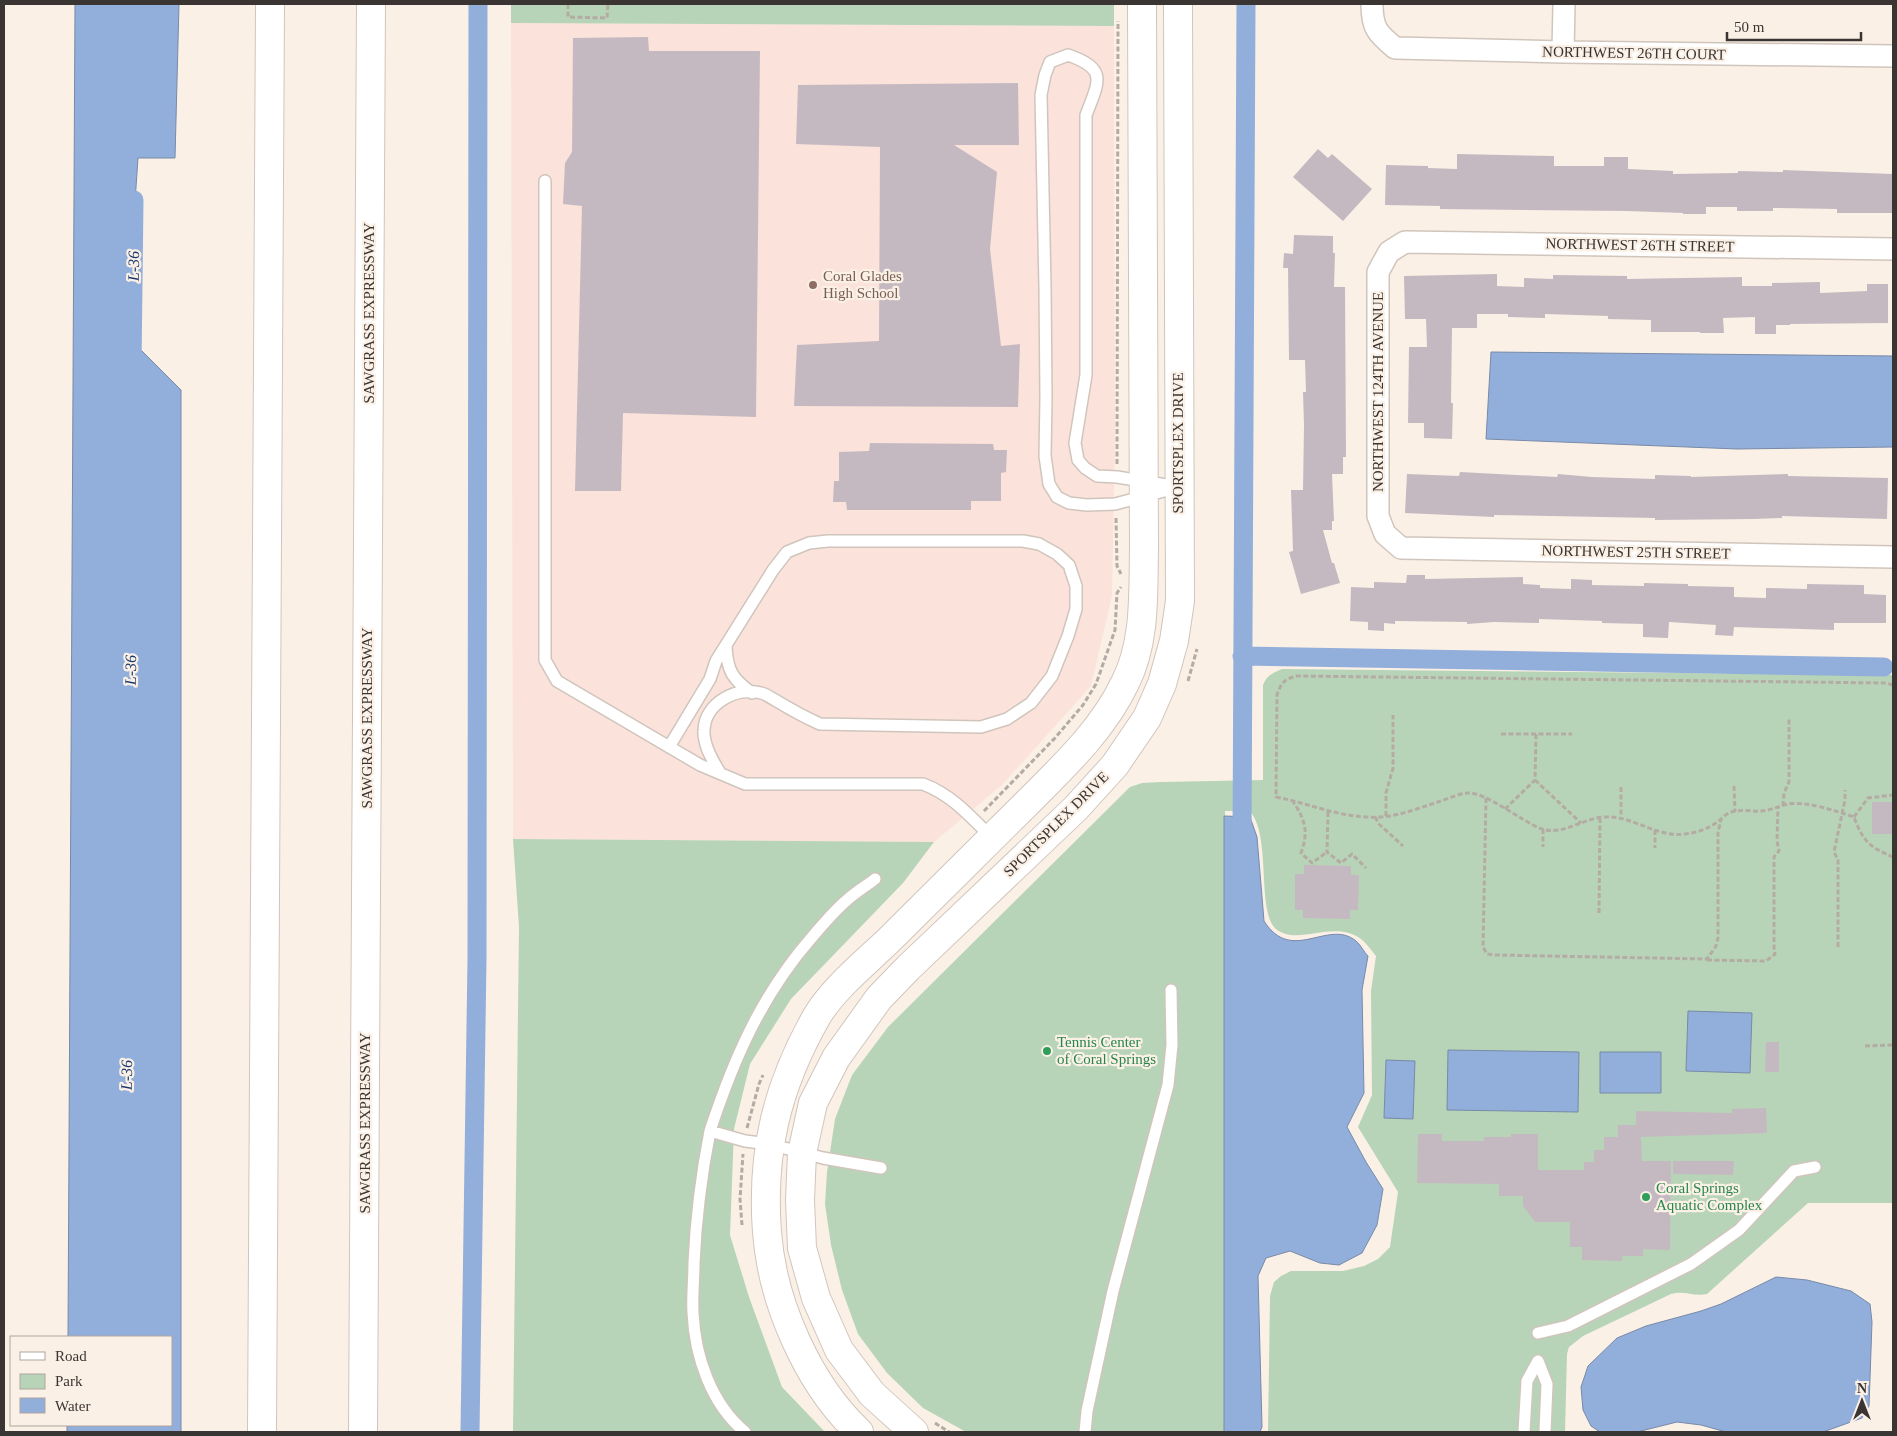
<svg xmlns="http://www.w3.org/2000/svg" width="1897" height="1436" viewBox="0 0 1897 1436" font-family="Georgia,serif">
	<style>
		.education { fill: #fbe2da }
		.green { fill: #b7d4b8 }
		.water { fill: #92aeda; stroke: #788aa8 }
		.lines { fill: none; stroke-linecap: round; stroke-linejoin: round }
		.canal { stroke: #92aeda; stroke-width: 19 }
		.building { fill: #c5b9c1 }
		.lane-casing { stroke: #d0c5bc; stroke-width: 14 }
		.street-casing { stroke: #d0c5bc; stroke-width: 24 }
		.secondary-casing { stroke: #d0c5bc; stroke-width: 30 }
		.highway-casing { stroke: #d0c5bc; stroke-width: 30 }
		.path { stroke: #b4aba3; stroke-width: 3; stroke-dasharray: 5 2.5; stroke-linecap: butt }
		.lane { stroke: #fff; stroke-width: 11 }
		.street { stroke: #fff; stroke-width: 21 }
		.secondary { stroke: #fff; stroke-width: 28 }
		.highway { stroke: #fff; stroke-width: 28 }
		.education-dot { fill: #8d6e63; stroke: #fbf0e6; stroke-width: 2 }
		.leisure-dot { fill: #2e9e5b; stroke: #fbf0e6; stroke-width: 2 }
		.labels { text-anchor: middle; stroke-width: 4.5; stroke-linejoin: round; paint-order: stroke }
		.street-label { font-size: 15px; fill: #3a3532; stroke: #fbf0e6 }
		.education-label { font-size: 15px; fill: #785e54; stroke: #fbf0e6; text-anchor: start }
		.leisure-label { font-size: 15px; fill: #27864d; stroke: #fbf0e6; text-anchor: start }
		.water-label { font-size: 16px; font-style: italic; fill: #17376d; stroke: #fbf0e6 }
	</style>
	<rect width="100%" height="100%" fill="#fbf0e6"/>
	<path class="education" d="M511,23L1114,26L1115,439L1112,596L1091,686L1003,784L934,842L513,839Z"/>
	<path class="green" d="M511,4H1114V26L511,23Z
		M1282,669L1893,675V1203H1808L1707,1294C1693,1297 1685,1290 1671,1294L1583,1336L1569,1347L1567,1354L1565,1432H1268L1270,1296L1274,1282L1281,1276L1291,1271H1343L1364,1266L1378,1259L1390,1247L1398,1192L1358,1127L1372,1095L1371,991L1376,956C1371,950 1365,941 1358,937C1331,921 1297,946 1276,929C1256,912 1272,837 1250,811H1225L1224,1432H966L923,1408L887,1373L858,1334L842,1290L831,1245L825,1204L827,1172L835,1119L852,1075L888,1027L1130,787L1142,783L1161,782L1263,780V685C1267,675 1273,673 1282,669Z
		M513,839L934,842L903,883L791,999L750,1064L734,1129L730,1235L749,1297L782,1387L825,1432H513L519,927Z"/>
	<path class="water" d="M75,4H179L175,158H138L126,335L181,390V1432H67V1425H171V1337H68Z
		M1491,352L1893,356V447L1737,449L1486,439Z
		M1224,816L1250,817L1257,837L1264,921C1292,965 1328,918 1356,941C1360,944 1364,952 1368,956L1362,990L1364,1093L1347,1127L1366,1162L1383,1189L1377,1225L1362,1253L1339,1265L1320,1263L1290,1251L1266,1258L1258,1276L1262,1427L1260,1432H1224Z
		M1688,1011L1752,1013L1750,1073L1686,1071Z
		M1448,1050L1579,1052L1578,1112L1447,1110Z
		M1600,1052H1661V1093H1600Z
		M1386,1060L1415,1061L1413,1119L1384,1118Z
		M1776,1277L1807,1280L1851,1291L1870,1304L1872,1322L1869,1406L1862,1418L1823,1432H1726L1701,1425L1677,1422L1637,1432H1600L1591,1426L1583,1410L1581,1387L1588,1366L1617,1338L1646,1326L1701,1311L1721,1304Z"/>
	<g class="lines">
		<path class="canal" d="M132,367L134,200
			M1242,656L1884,667
			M1242,842L1246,4
			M470,1432L477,959L478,4"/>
	</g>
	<path class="building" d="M648,37L649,51H760L756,417L623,413L621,491H575L582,206L563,204L565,163L572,152L573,38Z
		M1018,83L1019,145H954L997,172L990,249L1001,346L1020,344L1018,407L794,406L797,345L879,341L880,147L796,144L798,85Z
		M1318,149L1328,158L1332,154L1372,189L1343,221L1293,177Z
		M1457,154L1554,156V166H1604V157H1628V169L1673,171V174L1738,173V171L1783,172V170L1893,174V213H1837V209L1773,208V211H1737V207H1706V214H1683V213L1627,211L1440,209V206L1385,205L1386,165L1428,166V168L1457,169Z
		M1294,235L1333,236V253H1335L1334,287H1345L1346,457H1343V474H1332L1334,521H1332V530H1323L1332,563H1334L1340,583L1301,594L1289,552L1293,551L1291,490H1303L1304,425L1303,392H1306L1305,360H1289L1288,268H1283L1284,253L1293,254Z
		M1497,274V286L1524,287V278L1553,279V275L1627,276V279L1742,277V286H1772V283L1820,282V293L1867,291V284H1888V323L1790,324V325H1776V334H1755V317L1723,318L1724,333H1700V332H1651V320L1608,319V316L1545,314V318L1508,317V314H1477V328H1452L1451,403H1453L1452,439L1424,438V423H1408L1409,347H1427L1426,319H1405L1404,276Z
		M870,443L993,444L994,450H1007L1006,472L1001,473V501H971V510H847L846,502H833L834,481H839V452L869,451Z
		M1460,472L1557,477L1558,474L1592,477L1655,479V475L1691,476V477L1788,474V476L1888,478L1887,519L1782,516V518L1754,519L1655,520V518L1494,515V517L1405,513L1407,474L1459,476Z
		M1407,575H1425V579L1523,577V584L1540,585V588L1571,589V579L1592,580V585L1644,586V583L1688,584V586L1734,587V597L1766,598V588L1807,589V584L1864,585V594L1886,595V623H1834V630L1734,627L1733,636L1715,635L1716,625L1669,622L1668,638L1643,637V624L1602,623V621L1539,619V623L1494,622L1467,624V622L1395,621V624L1384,623V631L1368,630V622L1350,621L1351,587L1374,588V582L1406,583Z
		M1872,802H1893V834H1872Z
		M1304,865L1351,866V875H1359L1358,910H1350V919L1303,918V910H1295V874H1304Z
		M1766,1042H1779V1072H1765Z
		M1766,1108L1767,1133L1641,1137L1642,1161H1671L1670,1250L1643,1249V1256H1622V1261L1582,1260V1247H1570V1222H1535L1523,1206V1196H1499V1184L1417,1183L1418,1134H1442V1141H1484V1137H1511V1134H1538V1170H1584V1162H1594V1150H1604V1137H1618V1125H1636V1111L1732,1113V1109Z
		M1673,1161H1734L1733,1175L1673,1174Z"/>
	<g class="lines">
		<g class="lane-casing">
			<path id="lane" d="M1068,55C1108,69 1099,81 1086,115V375L1075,443L1078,460L1085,468L1097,476L1117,477L1179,487L1115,504L1087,505L1069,503L1057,497L1049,484L1045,456L1046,398L1045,287L1041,95L1045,75L1050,62Z
				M545,181V660L557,681L700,765L745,784H923C952,795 970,816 992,838
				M726,646C727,670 732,679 752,693
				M669,747L710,679L716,661L773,570L787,552L809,543L828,541H1023L1039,544L1057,554L1069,565L1076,586V609L1068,636L1052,676L1031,703L1007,719L981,727L820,724C804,717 790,709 775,700C771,698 766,694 761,693C737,686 705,703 704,730C703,745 713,761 720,773
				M875,879C866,886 856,892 847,900C835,910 824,923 813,936C762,994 734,1058 710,1131L745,1141L769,1144L823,1158L881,1168
				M710,1131C701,1177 696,1216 694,1263C694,1279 692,1297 693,1313C695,1356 711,1404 745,1432
				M1538,1333L1568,1326L1691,1264L1739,1230L1794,1171L1815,1167
				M1538,1361L1547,1384L1545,1432
				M1085,1432L1087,1411L1113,1291L1168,1085L1172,1045L1171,990
				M1524,1432L1527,1381L1538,1361"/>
		</g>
		<g class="street-casing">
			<path id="street" d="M1372,4C1372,28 1377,33 1395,48L1563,52L1893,56
				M1563,52L1564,4
				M1893,249L1405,242L1389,252L1378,272V516L1385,534L1401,548L1893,557"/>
		</g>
		<g class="secondary-casing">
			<path id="secondary" d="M859,1432C808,1384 772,1302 767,1232C761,1152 777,1086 817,1016C834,988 865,963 889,940C936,893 983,847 1030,800C1066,764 1103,729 1125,683C1146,642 1143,593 1144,549L1142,4
				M914,1432L872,1394L839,1350L816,1298L802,1248L800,1200L802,1153L813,1103L836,1058L879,998L908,968L1076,808L1115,765L1147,718L1162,684L1174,641L1180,601L1178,4"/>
		</g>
		<g class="highway-casing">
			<path id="highway" d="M262,1432L270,4
				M363,1432L371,4"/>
		</g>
		<path class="path" d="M568,4V17L607,18L608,4
			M1117,464L1118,21
			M1116,518L1117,566L1121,574
			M1188,681L1197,649
			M1893,685L1886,683L1297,676C1284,679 1281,683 1277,695L1276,797C1312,804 1342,819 1380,817C1399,816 1419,808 1438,802C1447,799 1458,794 1467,793C1487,792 1522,822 1542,829C1562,836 1584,818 1604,817C1632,815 1657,838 1685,834C1696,833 1708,829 1717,822C1721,820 1724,815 1729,813C1740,808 1751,812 1762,811C1771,810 1779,806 1788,804C1807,801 1836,811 1854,817C1863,841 1869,847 1893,857
			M1501,734H1572
			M1535,780L1581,823
			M1734,786L1735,812
			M1621,787V819
			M1486,798L1483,947L1487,954L1495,955L1707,959L1716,946L1718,938V832L1721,820
			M1292,800C1305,819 1309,831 1301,853L1312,863L1327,852
			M1783,806L1784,793L1789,782V719
			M1505,809L1535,780L1536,734
			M984,811L1055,738L1083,705L1096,684L1115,630L1117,593L1121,587
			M1328,812L1327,852L1341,863L1352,854L1366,868
			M1386,816V793L1393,768V715
			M1375,817L1379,824L1403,846
			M1854,817L1868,798L1893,795
			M1543,829V847
			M1655,830V848
			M1599,913L1600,818
			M1838,947V860L1834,852L1845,800V790
			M1707,960L1766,961L1775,954L1774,947V857L1779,851L1777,841L1778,807
			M1865,1046L1891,1045L1893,1041
			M747,1128L759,1084L763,1075
			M742,1225L740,1199L743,1154
			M935,1423L949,1432"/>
		<use href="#lane" class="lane"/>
		<use href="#street" class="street"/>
		<use href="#secondary" class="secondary"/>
		<use href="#highway" class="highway"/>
	</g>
	<circle class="education-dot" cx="813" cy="285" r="5"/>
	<g class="leisure-dot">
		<circle cx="1047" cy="1051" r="5"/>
		<circle cx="1646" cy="1197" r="5"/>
	</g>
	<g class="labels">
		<g class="street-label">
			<text transform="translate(1634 53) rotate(1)" y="5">NORTHWEST 26TH COURT</text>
			<text transform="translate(1640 245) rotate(1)" y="5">NORTHWEST 26TH STREET</text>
			<text transform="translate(369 313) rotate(-90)" y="5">SAWGRASS EXPRESSWAY</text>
			<text transform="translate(1378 392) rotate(-90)" y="5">NORTHWEST 124TH AVENUE</text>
			<text transform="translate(1178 443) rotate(-90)" y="5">SPORTSPLEX DRIVE</text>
			<text transform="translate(1636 552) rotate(1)" y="5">NORTHWEST 25TH STREET</text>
			<text transform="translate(367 718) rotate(-90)" y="5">SAWGRASS EXPRESSWAY</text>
			<text transform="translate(1056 824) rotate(-45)" y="5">SPORTSPLEX DRIVE</text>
			<text transform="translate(365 1123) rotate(-90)" y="5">SAWGRASS EXPRESSWAY</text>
		</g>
		<g class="education-label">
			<text x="823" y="281">Coral Glades<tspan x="823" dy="17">High School</tspan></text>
		</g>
		<g class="leisure-label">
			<text x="1057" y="1047">Tennis Center<tspan x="1057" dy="17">of Coral Springs</tspan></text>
			<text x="1656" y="1193">Coral Springs<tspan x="1656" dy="17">Aquatic Complex</tspan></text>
		</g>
		<g class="water-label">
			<text transform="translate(133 266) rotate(-89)" y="6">L-36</text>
			<text transform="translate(130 670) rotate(-89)" y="6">L-36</text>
			<text transform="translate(126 1075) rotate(-89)" y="6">L-36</text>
		</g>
	</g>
	<rect width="1897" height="1436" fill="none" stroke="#3a3532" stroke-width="10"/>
	<rect x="10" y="1336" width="162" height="90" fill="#fbf0e6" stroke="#aea59e"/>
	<rect x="20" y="1352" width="25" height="8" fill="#ffffff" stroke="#aea59e"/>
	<text x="55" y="1361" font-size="15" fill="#3a3532">Road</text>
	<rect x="20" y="1374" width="25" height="15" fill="#b7d4b8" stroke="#aea59e"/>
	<text x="55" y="1386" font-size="15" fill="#3a3532">Park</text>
	<rect x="20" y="1398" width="25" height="15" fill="#92aeda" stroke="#aea59e"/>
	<text x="55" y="1411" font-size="15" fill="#3a3532">Water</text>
	<g transform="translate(1862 1401)" stroke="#fbf0e6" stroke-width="4" paint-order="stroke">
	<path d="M0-4L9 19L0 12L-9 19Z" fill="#3a3532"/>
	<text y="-8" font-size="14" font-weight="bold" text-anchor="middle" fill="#3a3532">N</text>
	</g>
	<path d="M1727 32v8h134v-8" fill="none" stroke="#3a3532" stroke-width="2.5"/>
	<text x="1734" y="32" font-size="15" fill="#3a3532" stroke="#fbf0e6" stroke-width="4" paint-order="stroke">50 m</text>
</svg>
